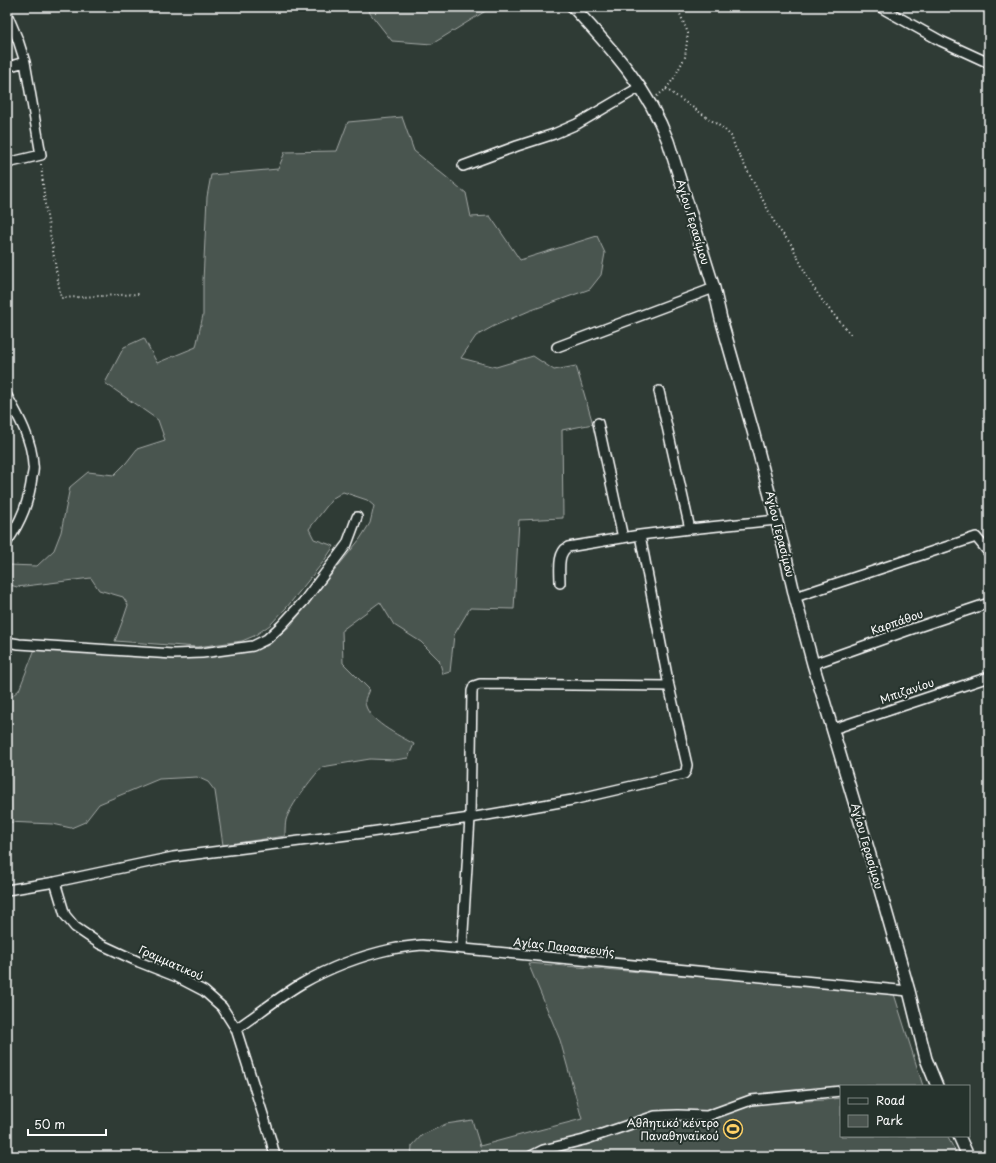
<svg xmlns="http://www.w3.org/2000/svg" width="996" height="1163" viewBox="0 0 996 1163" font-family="'Playpen Sans',sans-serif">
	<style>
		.green { fill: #4a544f; stroke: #a4aaa7 }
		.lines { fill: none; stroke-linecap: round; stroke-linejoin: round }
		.minor-casing { stroke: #fff; stroke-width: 12 }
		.tertiary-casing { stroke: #fff; stroke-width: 14 }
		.path { stroke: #fff; stroke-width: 2; stroke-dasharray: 1 3; stroke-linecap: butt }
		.minor { stroke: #26332d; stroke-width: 9 }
		.tertiary { stroke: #26332d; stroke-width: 11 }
		.labels { text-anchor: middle; stroke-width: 4; stroke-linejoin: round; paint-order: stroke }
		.street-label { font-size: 11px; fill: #fff; stroke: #26332d }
		.poi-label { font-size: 11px; fill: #fff; stroke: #26332d; text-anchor: end }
	</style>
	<rect width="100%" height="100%" fill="#2f3b35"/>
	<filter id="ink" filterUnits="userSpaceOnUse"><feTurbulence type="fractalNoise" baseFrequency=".025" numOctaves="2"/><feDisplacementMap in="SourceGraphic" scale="8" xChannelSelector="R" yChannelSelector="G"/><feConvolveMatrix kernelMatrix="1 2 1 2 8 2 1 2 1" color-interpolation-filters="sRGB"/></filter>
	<g filter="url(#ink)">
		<path class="green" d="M365,7H492L432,44L392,41Z
			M402,117L414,151L466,193L471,217L490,216L520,260L597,236L605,253L601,275L590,289L529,311L494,326L476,336L461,358L496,367L533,356L554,370L576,366L593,424L562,430L563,518L519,520L514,609L470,608L454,635L450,672L443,674L439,660L421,642L394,625L380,602L342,630L343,663L369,689C368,693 365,698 365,701C365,720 400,736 414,744L408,758L395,760L370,759L322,767C312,778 290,806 286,820C285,825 285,831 285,836L223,845L215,791L208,782L197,777L159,779L99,804L85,822L71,828L53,824L7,822V700L19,690L35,649L113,654L247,650L267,646L291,625L360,539L370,523L374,506L367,500L343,492L333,498L309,529L314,539L334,546L324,561L287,607L270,625L254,636L242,641L197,647L115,641L124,617L128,605L123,597L99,590L91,578L17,587L7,584V567L8,565L37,566L54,550L61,532L70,487L88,472L114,475L126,463L137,449L165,440L158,420L105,383L124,347L144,338L157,363L196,347L203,315V281L207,197L211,175L278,169L285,152L337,151L348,122Z
			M528,963L766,982L894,994L923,1086H841L746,1099L705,1111L651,1114L528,1153L522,1156H411L412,1146L422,1135L446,1124L472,1120L480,1146L524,1134L582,1119L560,1040Z
			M841,1098V1136H947L958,1156H541L549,1152L644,1123L664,1119L752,1104L824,1100Z"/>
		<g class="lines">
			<g class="minor-casing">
				<path id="minor" d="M880,7L941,41L989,63
					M7,14L18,40L25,62L41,155L7,163
					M7,67L25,62
					M463,166L517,146L554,134L577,124L640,87
					M557,347L714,288
					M659,391L690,529
					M7,396C19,417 32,440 33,465C34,468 33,473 32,477C29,502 21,521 7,542
					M598,423L623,538
					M560,583C560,571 557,553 568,547L640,535
					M795,597L976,537L989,553
					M7,642L19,644L173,654L202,653L253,646L267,639L281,626L304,601L347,544L357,517
					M813,664L909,630L989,603
					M833,729L989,677
					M55,882L65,915L75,927L100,944L139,962L177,977L204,991L222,1007L236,1029L271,1140L275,1156
					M7,890L55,882L173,857L363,833L470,818L572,800L684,774L686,771L687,765L669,686L640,535L690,529L776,520
					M462,948L470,818L472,691L474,686L480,684L669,686
					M236,1029C258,1014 279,997 301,984C329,968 360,956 392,949C402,947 412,946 422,945L909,991
					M531,1156L543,1150L584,1140L655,1116L678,1115L707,1116L751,1100L841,1091"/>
			</g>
			<g class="tertiary-casing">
				<path id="tertiary" d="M573,7C611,48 648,88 668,141L714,288L721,319L753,431L783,545L795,597L813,664L870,855L909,991L926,1059L937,1086
					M959,1136L968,1156"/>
			</g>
			<path class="path" d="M666,89L724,129L731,136L735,147L777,227L791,244L811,284L824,303L851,335
				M657,96L666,89L674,78L685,57L688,33L677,7
				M41,164L45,204L61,298L139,294"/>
			<use href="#minor" class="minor"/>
			<use href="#tertiary" class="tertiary"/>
		</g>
	</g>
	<defs>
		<g id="stadium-ring" transform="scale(1)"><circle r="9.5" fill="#26332d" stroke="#ffd166" stroke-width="1.5"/><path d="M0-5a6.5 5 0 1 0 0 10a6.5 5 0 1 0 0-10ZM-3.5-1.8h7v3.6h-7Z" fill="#ffd166"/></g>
	</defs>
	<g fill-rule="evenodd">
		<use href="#stadium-ring" x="733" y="1129"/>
	</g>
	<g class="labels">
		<g class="street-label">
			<text transform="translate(693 222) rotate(73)" y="4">Αγίου Γερασίμου</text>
			<text transform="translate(780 534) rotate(76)" y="4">Αγίου Γερασίμου</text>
			<text transform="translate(897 622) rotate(-19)" y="4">Καρπάθου</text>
			<text transform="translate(907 691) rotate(-19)" y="4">Μπιζανίου</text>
			<text transform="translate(867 846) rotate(74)" y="4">Αγίου Γερασίμου</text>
			<text transform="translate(564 947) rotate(6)" y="4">Αγίας Παρασκευής</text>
			<text transform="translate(171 963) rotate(24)" y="4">Γραμματικού</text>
		</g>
		<g class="poi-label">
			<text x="719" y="1127">Αθλητικό κέντρο<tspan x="719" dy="13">Παναθηναϊκού</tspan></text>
		</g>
	</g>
	<rect width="996" height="1163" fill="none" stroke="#26332d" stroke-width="24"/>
	<rect x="12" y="12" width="972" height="1139" fill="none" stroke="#fff" stroke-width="1.5" filter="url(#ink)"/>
	<rect x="840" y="1085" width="130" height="52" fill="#26332d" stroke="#7d8581"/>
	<rect x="848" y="1098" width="20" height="6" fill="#26332d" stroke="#7d8581"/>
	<text x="876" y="1105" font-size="12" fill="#ffffff">Road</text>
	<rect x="848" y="1115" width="20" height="12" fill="#4a544f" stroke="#7d8581"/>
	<text x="876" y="1125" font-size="12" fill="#ffffff">Park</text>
	<path d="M28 1129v6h78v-6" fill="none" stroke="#ffffff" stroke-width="2"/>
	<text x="34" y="1129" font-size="12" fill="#ffffff" stroke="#26332d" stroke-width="3" paint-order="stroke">50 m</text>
</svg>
